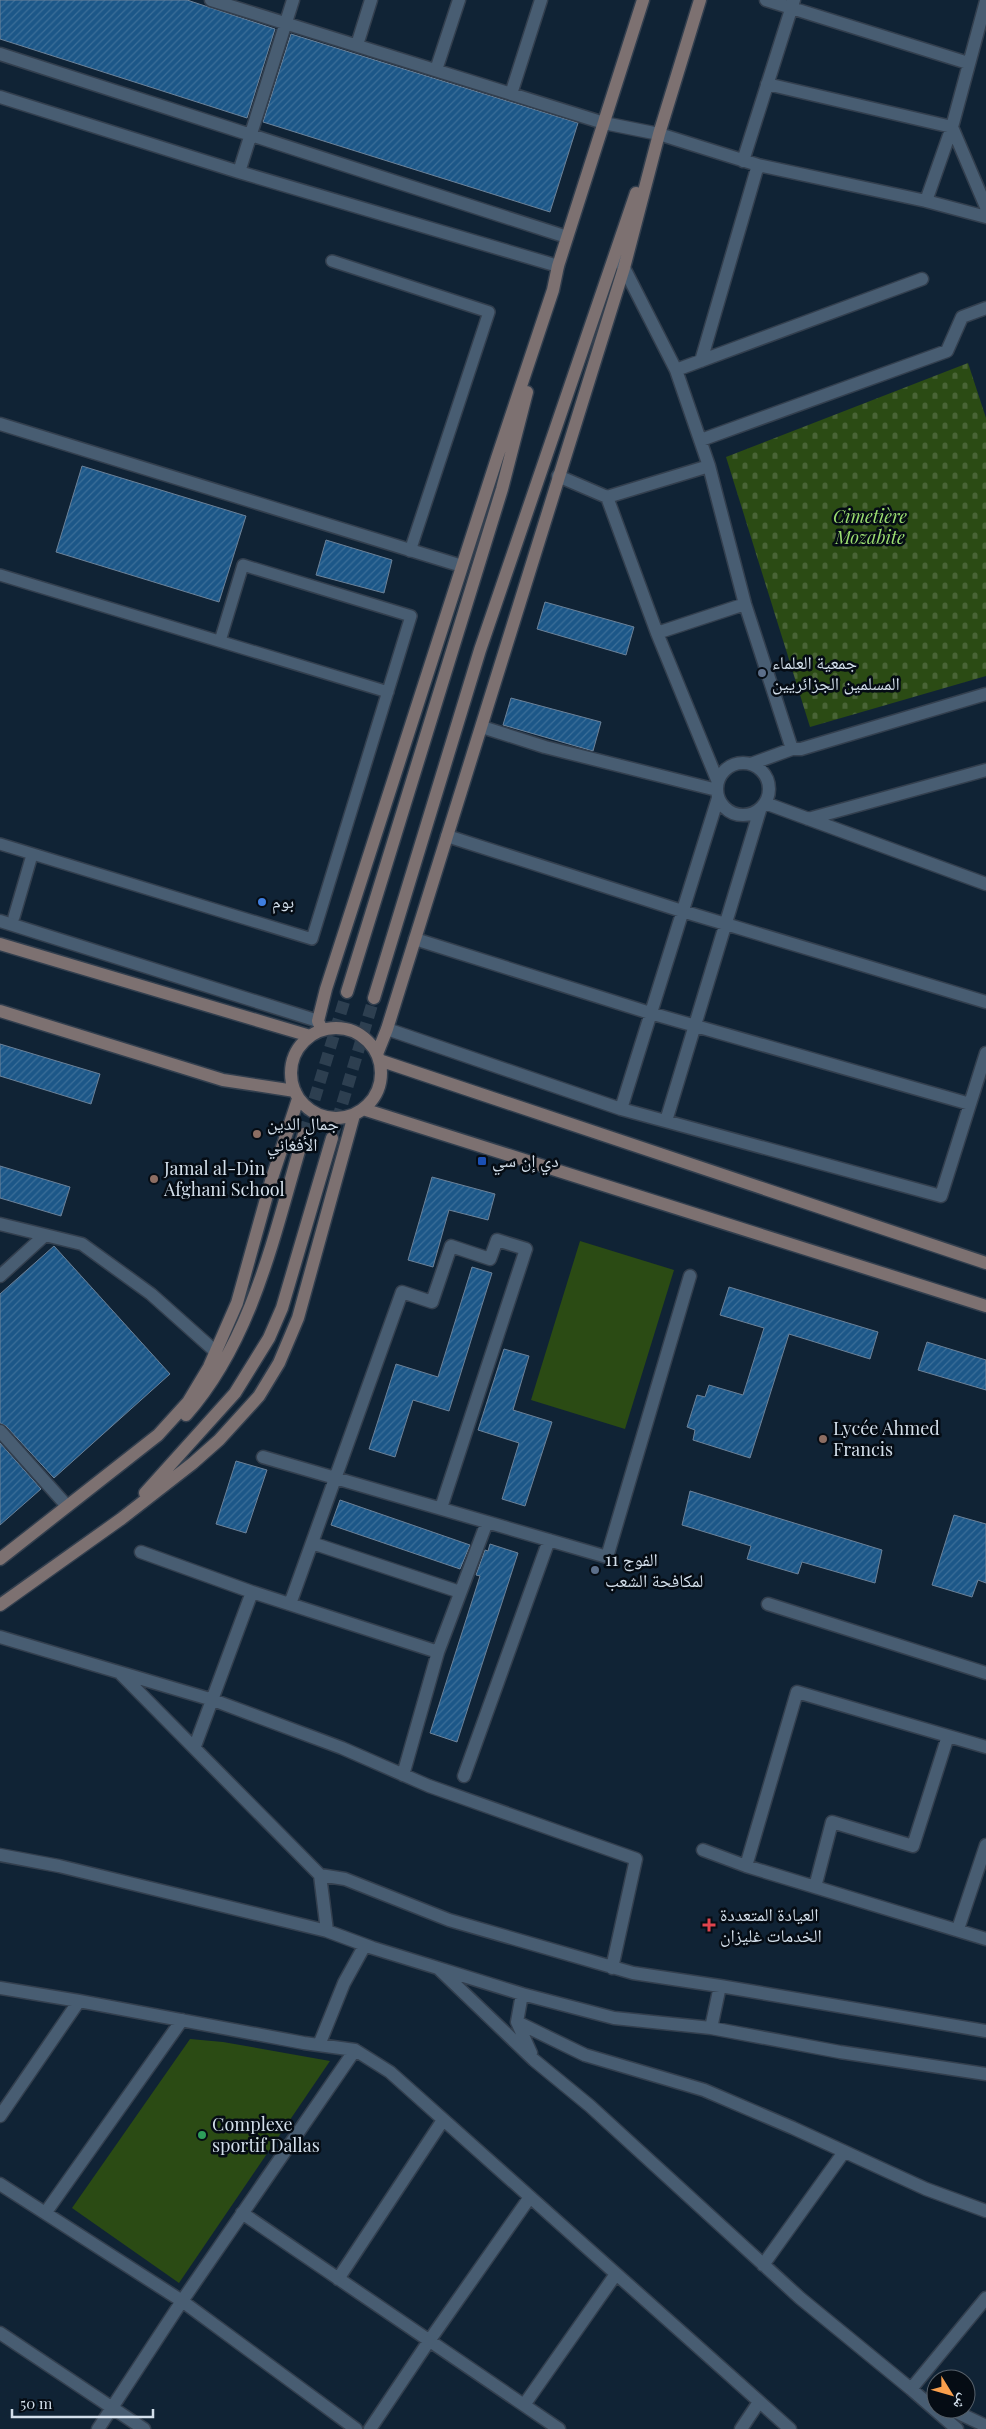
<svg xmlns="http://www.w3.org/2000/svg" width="986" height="2429" viewBox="0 0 986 2429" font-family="'Playfair Display','Noto Naskh Arabic',serif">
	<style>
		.cemetery { fill: url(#cemetery-stones) }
		.garden { fill: #2b4b14 }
		.building { fill: url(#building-hatch); stroke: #6c8299 }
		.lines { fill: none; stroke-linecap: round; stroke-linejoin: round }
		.secondary-tunnel { stroke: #2d3f50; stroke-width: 12; stroke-dasharray: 12 6; stroke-linecap: butt }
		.lane-casing { stroke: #333f4e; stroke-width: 14 }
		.street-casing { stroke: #333f4e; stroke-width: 15 }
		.secondary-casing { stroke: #333f4e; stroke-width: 15 }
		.lane { stroke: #485d72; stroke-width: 11 }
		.street { stroke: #485d72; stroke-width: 12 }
		.secondary { stroke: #7d7171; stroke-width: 12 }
		.service-dot { fill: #5c6f8a; stroke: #050c14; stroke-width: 2 }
		.shop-dot { fill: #3f7fe0; stroke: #050c14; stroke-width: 2 }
		.education-dot { fill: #8d6e63; stroke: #050c14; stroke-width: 2 }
		.transit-dot { fill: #1a4fb4; stroke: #050c14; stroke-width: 2 }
		.health-dot { fill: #e0444e; stroke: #050c14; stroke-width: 2 }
		.leisure-dot { fill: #2e9e5b; stroke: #050c14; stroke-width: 2 }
		.labels { text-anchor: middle; stroke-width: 5; stroke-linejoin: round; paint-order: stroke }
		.park-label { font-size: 18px; font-style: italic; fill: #9bde71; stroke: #050c14 }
		.poi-label { font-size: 18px; fill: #d3dfeb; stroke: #050c14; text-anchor: start }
	</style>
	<defs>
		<pattern id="cemetery-stones" width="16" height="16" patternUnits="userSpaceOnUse" patternTransform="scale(1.25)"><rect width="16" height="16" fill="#2b4b14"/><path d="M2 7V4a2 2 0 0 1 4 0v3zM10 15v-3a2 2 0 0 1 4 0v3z" fill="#496436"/></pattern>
		<pattern id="building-hatch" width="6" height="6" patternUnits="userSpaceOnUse" patternTransform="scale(1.25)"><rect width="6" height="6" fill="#1c5788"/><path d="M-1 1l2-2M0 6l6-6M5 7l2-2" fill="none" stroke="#3c6f99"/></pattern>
	</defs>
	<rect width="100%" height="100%" fill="#102335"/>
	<path class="cemetery" d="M968,363L986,418V676L810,727L726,457Z"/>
	<path class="garden" d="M580,1241L674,1270L625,1429L531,1400Z
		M190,2039L223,2042L330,2061L179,2283L72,2208Z"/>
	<path class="building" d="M0,0H187L275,29L247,118L0,39Z
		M291,34L578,123L550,212L263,122Z
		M82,466L246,516L219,602L56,552Z
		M326,540L392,560L384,593L316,575Z
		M545,602L634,627L626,655L537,629Z
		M511,698L601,722L593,751L503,725Z
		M0,1044L100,1074L91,1104L0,1076Z
		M0,1166L70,1187L61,1216L0,1198Z
		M432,1177L495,1194L488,1220L449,1210L433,1267L408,1260Z
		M54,1246L170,1374L54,1478L6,1426L0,1423V1294Z
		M472,1267L492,1273L449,1411L413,1400L395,1457L369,1449L396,1364L438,1377Z
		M729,1287L878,1332L870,1359L789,1334L750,1458L693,1440L695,1430L687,1427L697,1395L705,1397L709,1385L743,1395L764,1328L720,1315Z
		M927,1342L986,1360V1390L918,1370Z
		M504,1349L529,1356L513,1410L552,1422L525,1506L502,1499L519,1443L478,1430Z
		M0,1443L41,1489L0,1525Z
		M236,1461L267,1470L246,1533L216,1524Z
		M690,1491L882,1550L875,1583L802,1562L798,1574L747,1559L751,1546L682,1525Z
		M340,1500L470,1545L460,1569L331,1525Z
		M954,1515L986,1524V1583L978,1580L972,1597L932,1585Z
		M490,1544L518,1553L457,1742L430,1733L480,1576L476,1575L485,1550L488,1551Z"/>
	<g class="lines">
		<path class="secondary-tunnel" d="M304,1134L347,992
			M332,1138L374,998"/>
		<g class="lane-casing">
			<path id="lane" d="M332,261L489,312L410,551
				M0,575L388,692
				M0,844L312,939L411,616L243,565L220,641
				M14,917L32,855"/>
		</g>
		<g class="street-casing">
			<path id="street" d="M211,0L604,123L659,134L758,165L926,201L986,217
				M766,0L968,63
				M986,1L952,127L986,207
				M357,45L371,0
				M0,54L567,237
				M436,70L459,0
				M767,84L952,127L926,201
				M511,94L541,0
				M0,97L239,172L558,266
				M743,161L794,0
				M239,172L293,0
				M621,262L676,370L709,466L745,604L792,749
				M701,361L758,165
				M676,370L922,279
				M0,424L462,566
				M701,440L947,351L962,317L986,308
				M558,476L607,497L657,633L718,782
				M607,497L709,466
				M657,633L745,604
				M482,727L545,747L717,790
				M717 789a26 26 0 1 1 52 0a26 26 0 1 1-52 0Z
				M751,764L792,749H801L986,694
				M765,803L986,884
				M808,819L986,770
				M447,836L682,911L986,1002
				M0,921L318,1021
				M415,939L650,1013L970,1104
				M387,1029L621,1109L941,1196L986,1053
				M621,1109L718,798
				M666,1121L760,810
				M0,1224L82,1244L151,1294L216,1352
				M0,1276L44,1236
				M0,1431L67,1506
				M263,1457L607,1557L690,1276
				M312,1543L460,1592
				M141,1552L252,1592L438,1652
				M290,1604L402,1292L432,1302L451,1246L490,1259L497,1240L526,1249L441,1508
				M768,1604L986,1673
				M0,1637L213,1700L342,1748L429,1786L636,1859L612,1968
				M120,1673L320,1875L345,1879L449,1920L633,1973L720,1986L986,2031
				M195,1746L252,1592
				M403,1775L438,1652L487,1522
				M464,1776L549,1540
				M703,1850L746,1866L986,1939
				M0,1855L59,1866L327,1931L373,1948L522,1994L614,2018L711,2028L840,2052L986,2074
				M746,1866L797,1692L986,1747
				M320,1875L327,1931
				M815,1887L832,1822L913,1846L948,1736
				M958,1929L986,1845
				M439,1969L534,2060L590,2106L800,2298L911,2389L957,2429
				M0,1988L79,2001L304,2043L355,2050L390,2072L790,2429
				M522,1994L517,2022L531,2053
				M517,2022L585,2055L704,2090L793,2128L926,2189L986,2211
				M711,2028L720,1986
				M319,2045L344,1983L365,1945
				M0,2116L79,2001
				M0,2184L182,2301L356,2429
				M46,2212L182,2020
				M242,2213L559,2429
				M763,2265L844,2152
				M338,2279L443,2120
				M0,2333L144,2429
				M911,2389L986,2298
				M524,2405L616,2274
				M950,2409L986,2426
				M98,2429L182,2301L355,2050
				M370,2429L429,2341L530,2197
				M741,2429L759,2402"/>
		</g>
		<g class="secondary-casing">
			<path id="secondary" d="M0,944L310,1036
				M347,992L502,489L527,392
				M374,998L480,650L636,193
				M0,1011L223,1080L295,1091
				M291 1073a45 45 0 1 1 90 0a45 45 0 1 1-90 0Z
				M322,1030L318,1021L326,989L497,458L553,290L558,266L643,0
				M377,1054L387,1029L624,268L659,134L700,0
				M379,1060L986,1263
				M363,1109L986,1306
				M186,1415C254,1338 275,1230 304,1134
				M145,1493L235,1393L269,1338L282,1308L332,1138
				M0,1559L158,1435L188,1402L209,1367L237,1303L271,1181L298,1099
				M0,1605L121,1519L193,1463L219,1440L259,1396L279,1363L298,1318L354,1115"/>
		</g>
		<use href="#lane" class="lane"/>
		<use href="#street" class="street"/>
		<use href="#secondary" class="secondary"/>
	</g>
	<g class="service-dot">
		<circle cx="762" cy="673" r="5"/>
		<circle cx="595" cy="1570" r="5"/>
	</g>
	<circle class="shop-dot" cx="262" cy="902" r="5"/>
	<g class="education-dot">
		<circle cx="257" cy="1134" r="5"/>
		<circle cx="154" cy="1179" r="5"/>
		<circle cx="823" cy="1439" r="5"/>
	</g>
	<rect class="transit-dot" x="477" y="1156" width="10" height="10" rx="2.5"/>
	<path class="health-dot" d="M706.5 1917.5h5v5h5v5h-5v5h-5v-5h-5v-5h5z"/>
	<circle class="leisure-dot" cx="202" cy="2135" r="5"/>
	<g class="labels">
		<g class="park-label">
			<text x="870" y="523">Cimetière<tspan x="870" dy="21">Mozabite</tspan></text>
		</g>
		<g class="poi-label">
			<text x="772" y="669">جمعية العلماء<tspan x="772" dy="21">المسلمين الجزائريين</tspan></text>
			<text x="272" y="908">بوم</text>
			<text x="267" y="1130">جمال الدين<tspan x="267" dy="21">الأفغاني</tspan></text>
			<text x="492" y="1167">دي إن سي</text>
			<text x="164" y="1175">Jamal al-Din<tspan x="164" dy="21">Afghani School</tspan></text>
			<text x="833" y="1435">Lycée Ahmed<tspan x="833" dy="21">Francis</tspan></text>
			<text x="605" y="1566">الفوج 11<tspan x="605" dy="21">لمكافحة الشعب</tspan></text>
			<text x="720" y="1921">العيادة المتعددة<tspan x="720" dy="21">الخدمات غليزان</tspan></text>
			<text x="212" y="2131">Complexe<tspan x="212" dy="21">sportif Dallas</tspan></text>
		</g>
	</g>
	<g transform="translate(951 2394) rotate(127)"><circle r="24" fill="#050c14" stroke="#57606a"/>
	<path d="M0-4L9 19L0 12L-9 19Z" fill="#f99f4d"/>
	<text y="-8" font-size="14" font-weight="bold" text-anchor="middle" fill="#d3dfeb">ش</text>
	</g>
	<path d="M12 2409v8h141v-8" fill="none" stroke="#d3dfeb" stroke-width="2.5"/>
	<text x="20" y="2409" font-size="15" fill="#d3dfeb" stroke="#050c14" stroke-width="4" paint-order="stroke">50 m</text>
</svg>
